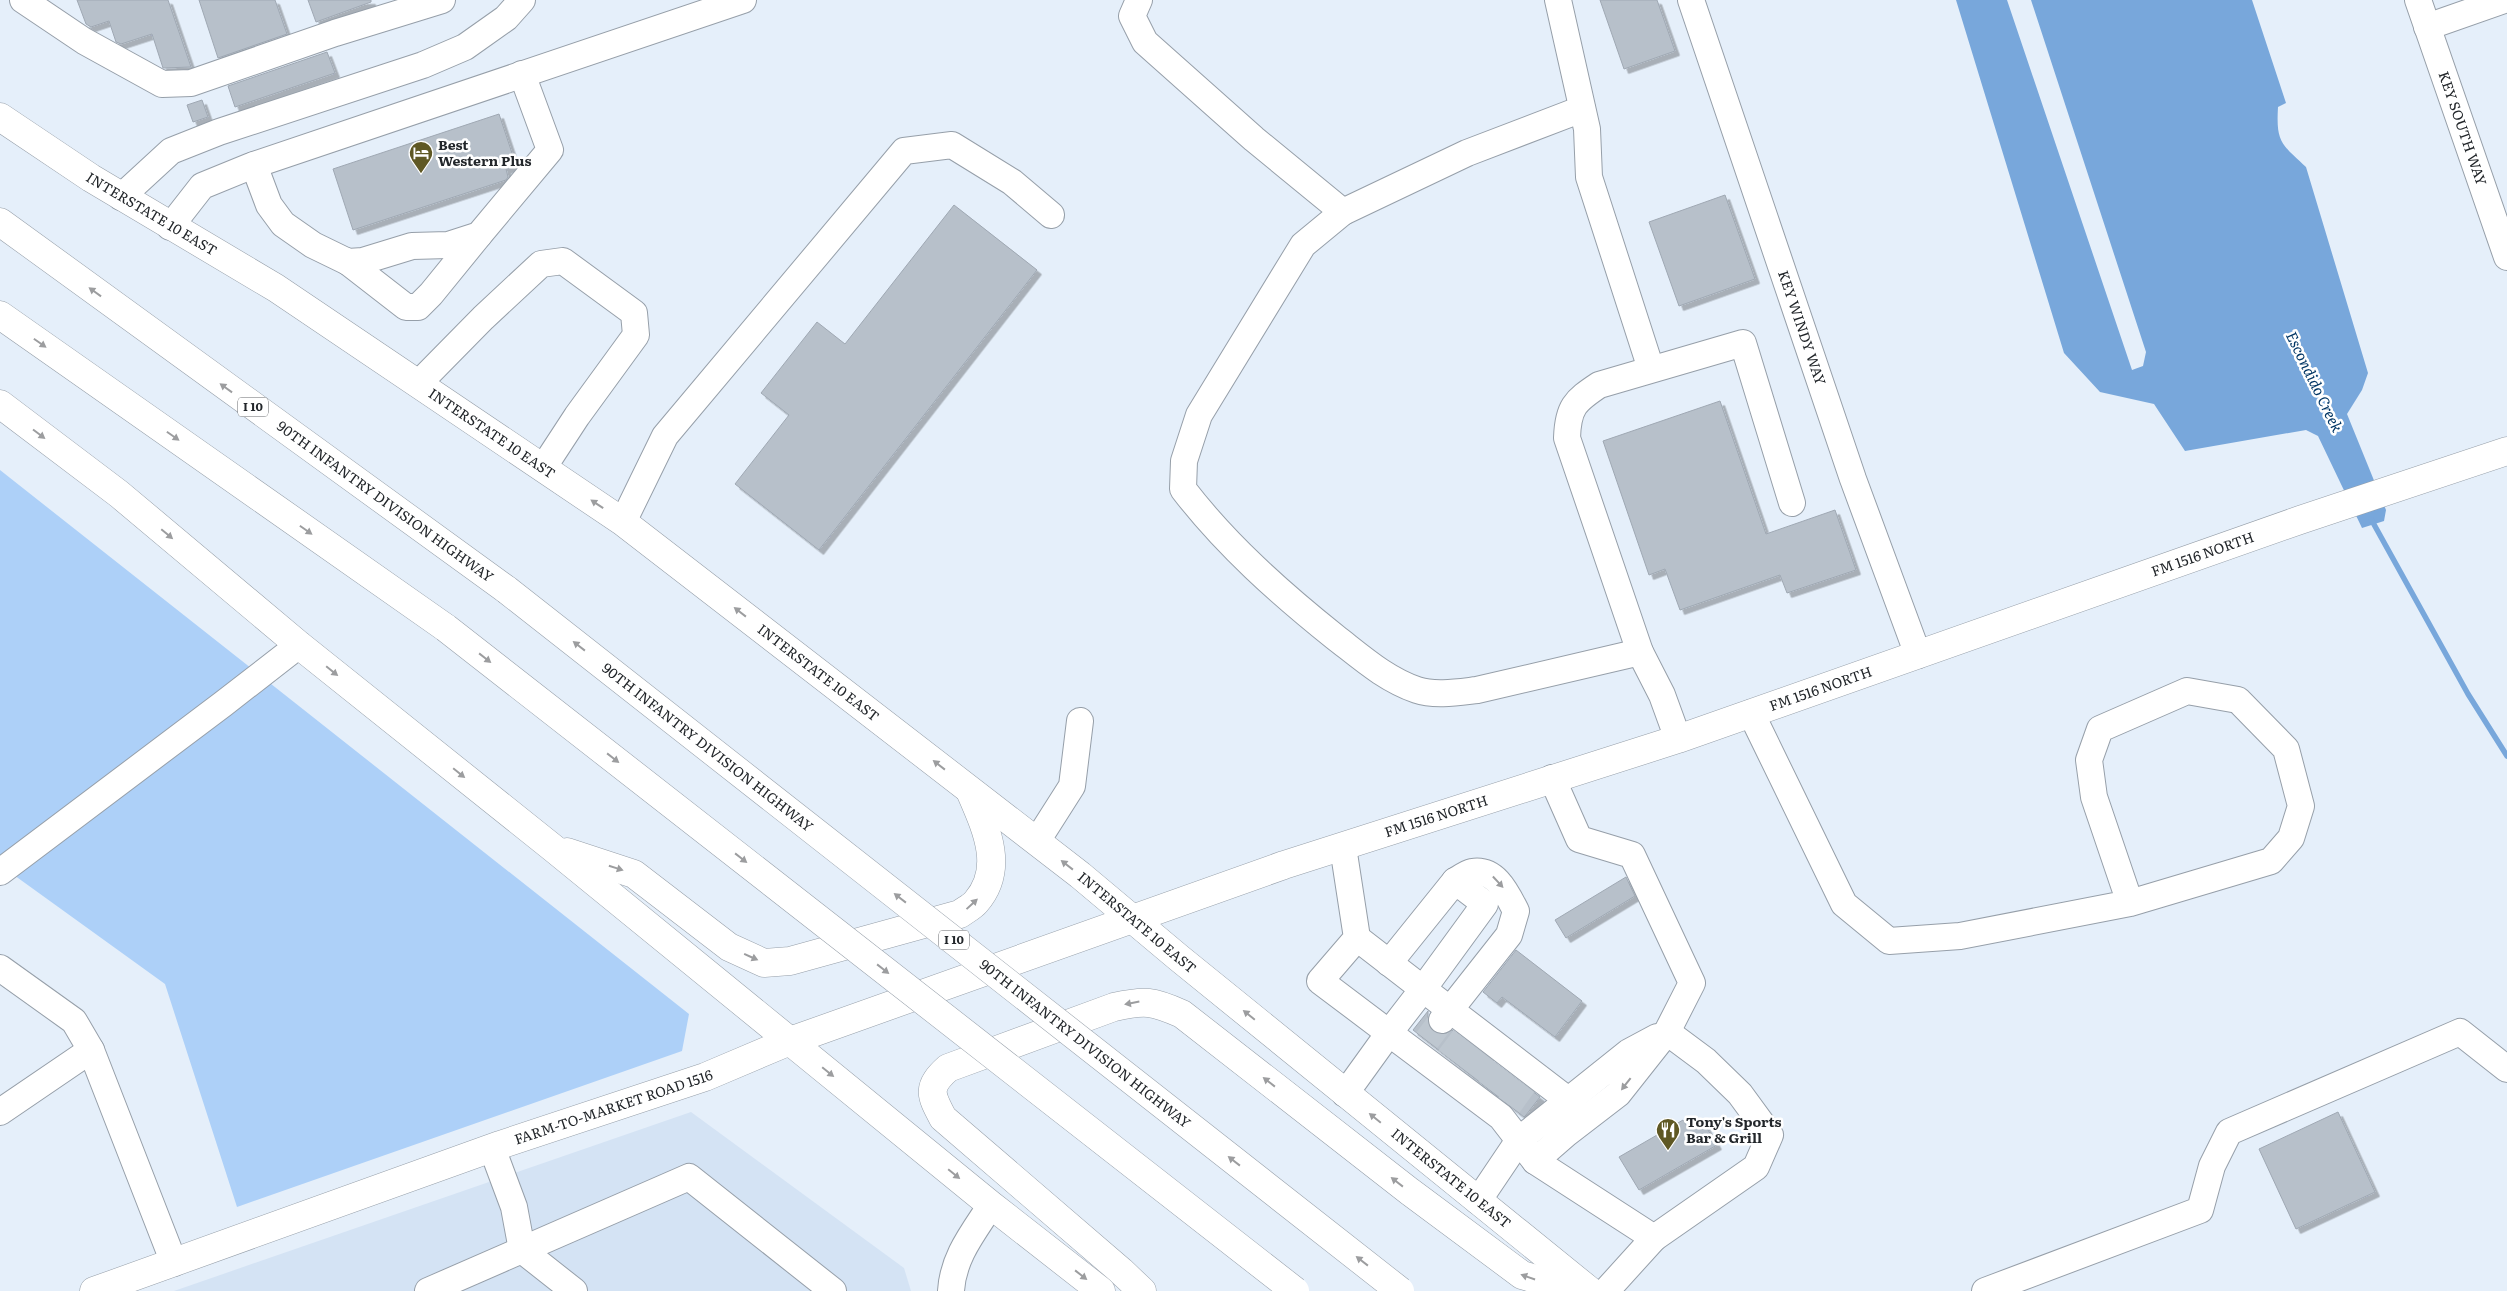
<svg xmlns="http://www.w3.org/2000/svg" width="2507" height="1291" viewBox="0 0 2507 1291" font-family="Literata,serif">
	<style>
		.built { fill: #d4e3f4 }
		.green { fill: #add0f8 }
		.water { fill: #78a7db }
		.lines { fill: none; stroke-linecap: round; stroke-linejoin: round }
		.stream { stroke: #78a7db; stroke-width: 5.5 }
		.building { fill: #b7c0ca; stroke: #9fa8b3; filter: url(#shadow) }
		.minor-tunnel { stroke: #bec7d0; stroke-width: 26; stroke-dasharray: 26 13; stroke-linecap: butt }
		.minor-casing { stroke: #969fa9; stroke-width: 28 }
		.major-casing { stroke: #969fa9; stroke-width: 29 }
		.highway-casing { stroke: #969fa9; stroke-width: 29 }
		.minor { stroke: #fff; stroke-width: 26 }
		.major { stroke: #fff; stroke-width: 28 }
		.highway { stroke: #fff; stroke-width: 28 }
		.highway-bridge-casing { stroke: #969fa9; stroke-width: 29; stroke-linecap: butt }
		.highway-bridge { stroke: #fff; stroke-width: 28 }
		.oneway { fill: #9c9d9f }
		.labels { text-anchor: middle; stroke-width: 5; stroke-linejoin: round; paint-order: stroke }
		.shield { fill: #fff; stroke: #64676a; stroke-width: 1 }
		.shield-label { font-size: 12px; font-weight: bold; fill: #22262a }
		.street-label { font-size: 14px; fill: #22262a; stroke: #fff }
		.poi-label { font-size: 14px; font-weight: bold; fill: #22262a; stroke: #fff; text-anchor: start }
		.water-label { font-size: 15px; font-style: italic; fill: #003564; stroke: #fff }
	</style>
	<defs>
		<filter id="shadow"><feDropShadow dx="4.5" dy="4.5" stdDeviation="0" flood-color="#0004"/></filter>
	</defs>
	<rect width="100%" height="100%" fill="#e5effa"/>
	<path class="built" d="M691,1112L904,1268L911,1291H174Z"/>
	<path class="green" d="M0,470L689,1014L682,1051L237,1207L165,984L0,865Z"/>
	<path class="water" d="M1956,0H2007L2132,370L2143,366L2146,352L2031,0H2252L2286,103L2278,107C2276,142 2281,144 2306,167L2368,373L2362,390L2347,414L2386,510L2384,521L2362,528L2318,436L2306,430L2185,451L2154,404L2100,392L2064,353Z"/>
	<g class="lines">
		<path class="stream" d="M2371,519L2468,694L2507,756"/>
	</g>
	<path class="building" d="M77,0H168L191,67L163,68L152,34L121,44L116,42L109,21L91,27L86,24Z
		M199,0H275L287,34L218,58Z
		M308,0H371V2L316,22Z
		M1600,0H1657L1675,51L1624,69Z
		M327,52L335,73L235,107L228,86Z
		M202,100L208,117L193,122L187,105Z
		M499,114L516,165L506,169L508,177L506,180L353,230L333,169Z
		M1725,195L1755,279L1679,306L1649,222Z
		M954,205L1037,270L819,550L735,484L789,415L761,393L817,322L845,344Z
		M1720,401L1766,534L1835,510L1856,570L1787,593L1780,575L1680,610L1665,569L1649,575L1603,441Z
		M1626,877L1635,896L1566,938L1555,920Z
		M1516,950L1582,1001L1555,1037L1502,997L1497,1003L1483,992Z
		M1428,1011V1025L1433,1032L1440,1035L1452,1030L1540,1097L1526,1115L1524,1117L1413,1030Z
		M2338,1112L2375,1192L2296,1229L2259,1149Z
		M1683,1120L1688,1128L1702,1120L1717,1145L1639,1190L1619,1157Z"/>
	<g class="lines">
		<path class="minor-tunnel" d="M1427,1040L1442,1020
			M1449,1058L1464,1038
			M1469,1073L1484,1053
			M1489,1089L1504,1069
			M1509,1105L1524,1084"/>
		<g class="minor-casing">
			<g id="minor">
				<path d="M23,0L84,41L162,84L191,83L335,33L442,0"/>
				<path d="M1139,0L1132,16L1145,42L1254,139L1343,212"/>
				<path d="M1558,0L1587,129L1589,177L1651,369"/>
				<path id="s1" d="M1691,0L1853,479L1918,655"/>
				<path id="s2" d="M2418,0L2507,257"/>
				<path d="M2427,27L2504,0"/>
				<path d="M1582,109L1467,153L1343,212L1303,245L1199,415L1184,461L1183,489C1226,545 1280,593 1335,637C1361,657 1385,679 1417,690C1435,696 1459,692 1477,690L1640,652"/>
				<path d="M254,165L269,205L283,224L313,245L348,262L363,261L412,246L448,245L479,235L550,150L522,74"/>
				<path d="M121,197L171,151L219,132L423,65L465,47L506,18L522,0"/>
				<path d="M170,227L202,186L251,166L743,0"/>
				<path d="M348,262L406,307H418L431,294L479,235"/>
				<path d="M419,383L483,318L541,264L563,261L634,313L636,335L577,416L543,468"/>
				<path d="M623,522L665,436L904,151L952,145L1012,182L1051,215"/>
				<path d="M1751,713L1844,904L1889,941L1960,936L2130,903L2271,861L2291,838L2301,806L2286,749L2238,700L2187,691L2100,729L2089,760L2094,797L2130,903"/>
				<path d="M1678,739L1662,695L1640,652L1567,438C1568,407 1575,401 1599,385L1743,343L1792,503"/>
				<path d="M1037,841L1072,786L1080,721"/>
				<path d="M1343,847L1357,938L1320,981L1389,1033L1345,1094"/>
				<path d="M0,872L223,704L299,645"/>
				<path d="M1357,938L1423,989L1389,1033L1501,1117L1535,1161L1654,1238L1606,1291"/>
				<path d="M1389,963L1455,881L1485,904L1423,989L1568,1100"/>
				<path d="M0,968L74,1021L91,1050L174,1263"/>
				<path d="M1442,1020L1509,935L1516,911C1507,894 1496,868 1472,872C1467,873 1460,878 1455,881"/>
				<path d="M0,1112L91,1050"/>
				<path d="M492,1148L514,1207L522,1250L574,1291"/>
				<path d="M1535,1161L1566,1134L1618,1094L1667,1032L1692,983L1632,855L1579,839L1552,778"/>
				<path d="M1478,1201L1519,1140L1629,1052L1657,1037"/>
				<path d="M1654,1238L1756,1167L1770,1135L1740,1094L1706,1061L1667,1032"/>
				<path d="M428,1291L689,1177L833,1291"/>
				<path d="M951,1291C953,1257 973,1233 991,1205"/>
				<path d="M1985,1291L2200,1210L2212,1166L2229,1132L2460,1032L2507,1069"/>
			</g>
		</g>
		<g class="major-casing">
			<g id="major">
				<path id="s3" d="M0,117L91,178L276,288L623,522L1080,875L1179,958L1590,1291"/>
				<path d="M0,404L119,494L299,645L553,848L991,1205L1101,1291"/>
				<path d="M567,852L634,874L729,947L764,963L790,961L960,914C965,910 972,907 976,902C1006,868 985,826 970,791"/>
				<path id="s4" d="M94,1291L500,1145L705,1077L790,1041L1284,865L1678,739L2300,520L2507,451"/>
				<path d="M1142,1291L1121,1271L943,1118C930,1094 927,1087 948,1068L1114,1007C1145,1000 1153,1001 1182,1014L1409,1191L1522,1275L1575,1291"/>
			</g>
		</g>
		<g class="highway-casing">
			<g id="highway">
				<path id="s5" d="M0,222L507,590"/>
				<path d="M0,315L446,628"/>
			</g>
		</g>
		<use href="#minor" class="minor"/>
		<use href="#major" class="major"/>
		<use href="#highway" class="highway"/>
		<g class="highway-bridge-casing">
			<g id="highway-bridge">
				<path id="s6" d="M507,590L1400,1291"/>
				<path d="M446,628L1295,1291"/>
			</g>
		</g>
		<use href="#highway-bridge" class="highway-bridge"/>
	</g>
	<defs><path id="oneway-solid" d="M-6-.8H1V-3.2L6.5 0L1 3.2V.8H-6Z" transform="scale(1.25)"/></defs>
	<g class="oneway">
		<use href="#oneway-solid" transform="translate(95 292) rotate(-144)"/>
		<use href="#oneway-solid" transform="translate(40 343) rotate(35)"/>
		<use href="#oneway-solid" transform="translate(226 388) rotate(-144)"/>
		<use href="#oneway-solid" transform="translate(39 434) rotate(37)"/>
		<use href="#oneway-solid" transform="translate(173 436) rotate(35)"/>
		<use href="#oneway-solid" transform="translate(597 504) rotate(-146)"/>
		<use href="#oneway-solid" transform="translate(306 530) rotate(35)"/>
		<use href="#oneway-solid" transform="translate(167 534) rotate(40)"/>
		<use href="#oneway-solid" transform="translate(740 612) rotate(-142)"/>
		<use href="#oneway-solid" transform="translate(579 646) rotate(-142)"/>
		<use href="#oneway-solid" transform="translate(485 658) rotate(38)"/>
		<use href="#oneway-solid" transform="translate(332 671) rotate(39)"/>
		<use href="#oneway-solid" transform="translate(613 758) rotate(38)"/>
		<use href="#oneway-solid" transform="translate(939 765) rotate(-142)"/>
		<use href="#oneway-solid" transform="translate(459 773) rotate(39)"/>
		<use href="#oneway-solid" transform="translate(741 858) rotate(38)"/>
		<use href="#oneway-solid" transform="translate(1067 865) rotate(-142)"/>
		<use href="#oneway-solid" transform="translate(616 868) rotate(18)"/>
		<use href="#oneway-solid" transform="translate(1498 882) rotate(47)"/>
		<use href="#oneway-solid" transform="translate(900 898) rotate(-142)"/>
		<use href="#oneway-solid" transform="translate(972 904) rotate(-43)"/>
		<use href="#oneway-solid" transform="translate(751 957) rotate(24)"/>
		<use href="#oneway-solid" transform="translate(883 969) rotate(38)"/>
		<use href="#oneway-solid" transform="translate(1132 1003) rotate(169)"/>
		<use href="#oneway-solid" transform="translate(1249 1015) rotate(-141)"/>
		<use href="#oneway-solid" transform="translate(828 1072) rotate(39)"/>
		<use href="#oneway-solid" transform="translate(1269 1082) rotate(-142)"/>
		<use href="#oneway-solid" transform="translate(1626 1084) rotate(128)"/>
		<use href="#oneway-solid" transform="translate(1375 1118) rotate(-141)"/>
		<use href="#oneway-solid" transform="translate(1234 1161) rotate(-142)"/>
		<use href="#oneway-solid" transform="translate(954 1174) rotate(39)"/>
		<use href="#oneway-solid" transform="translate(1397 1182) rotate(-142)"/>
		<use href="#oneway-solid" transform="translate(1362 1261) rotate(-142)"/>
		<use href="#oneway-solid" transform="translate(1081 1275) rotate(38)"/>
		<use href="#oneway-solid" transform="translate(1528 1277) rotate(-161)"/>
	</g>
	<defs>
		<g id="hotel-pin" transform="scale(1.25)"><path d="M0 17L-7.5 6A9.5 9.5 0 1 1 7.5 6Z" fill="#5f5824" stroke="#fff"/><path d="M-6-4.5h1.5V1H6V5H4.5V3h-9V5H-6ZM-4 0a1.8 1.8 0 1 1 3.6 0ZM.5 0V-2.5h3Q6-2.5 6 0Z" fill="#fff"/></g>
		<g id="restaurant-pin" transform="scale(1.25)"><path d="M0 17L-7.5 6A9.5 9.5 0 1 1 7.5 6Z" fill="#5f5824" stroke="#fff"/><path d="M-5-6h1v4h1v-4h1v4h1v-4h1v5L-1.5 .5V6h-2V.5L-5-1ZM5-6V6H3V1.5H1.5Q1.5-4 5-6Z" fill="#fff"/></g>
	</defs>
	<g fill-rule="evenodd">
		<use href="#hotel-pin" x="421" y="153"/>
		<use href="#restaurant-pin" x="1668" y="1130"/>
	</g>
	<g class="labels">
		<g class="shield">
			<rect x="238" y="397.5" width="30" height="19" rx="4"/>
			<rect x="939" y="930.5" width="30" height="19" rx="4"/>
		</g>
		<g class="shield-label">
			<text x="253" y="411">I 10</text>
			<text x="954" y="944">I 10</text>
		</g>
		<g class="street-label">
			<text dy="5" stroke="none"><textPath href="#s2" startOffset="136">KEY SOUTH WAY</textPath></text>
			<text dy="5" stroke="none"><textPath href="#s3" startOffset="180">INTERSTATE 10 EAST</textPath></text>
			<text dy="5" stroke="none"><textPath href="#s1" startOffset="346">KEY WINDY WAY</textPath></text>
			<text dy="5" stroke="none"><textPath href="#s3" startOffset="585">INTERSTATE 10 EAST</textPath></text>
			<text dy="5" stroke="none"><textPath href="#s5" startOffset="476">90TH INFANTRY DIVISION HIGHWAY</textPath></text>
			<text dy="5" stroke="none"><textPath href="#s4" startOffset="2234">FM 1516 NORTH</textPath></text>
			<text dy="5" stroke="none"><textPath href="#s3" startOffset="990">INTERSTATE 10 EAST</textPath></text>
			<text dy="5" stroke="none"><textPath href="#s4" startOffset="1829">FM 1516 NORTH</textPath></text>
			<text dy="5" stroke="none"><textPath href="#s6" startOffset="255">90TH INFANTRY DIVISION HIGHWAY</textPath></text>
			<text dy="5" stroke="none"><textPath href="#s4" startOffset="1424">FM 1516 NORTH</textPath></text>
			<text dy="5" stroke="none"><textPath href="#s3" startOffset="1395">INTERSTATE 10 EAST</textPath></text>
			<text dy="5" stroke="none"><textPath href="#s6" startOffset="735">90TH INFANTRY DIVISION HIGHWAY</textPath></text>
			<text dy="5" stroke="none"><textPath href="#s4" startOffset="551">FARM-TO-MARKET ROAD 1516</textPath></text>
			<text dy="5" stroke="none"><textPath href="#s3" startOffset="1800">INTERSTATE 10 EAST</textPath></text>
		</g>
		<g class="poi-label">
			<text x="438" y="150">Best<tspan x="438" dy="16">Western Plus</tspan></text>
			<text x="1686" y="1127">Tony's Sports<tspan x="1686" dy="16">Bar &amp; Grill</tspan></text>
		</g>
		<g class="water-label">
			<text transform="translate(2314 382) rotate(64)" y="5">Escondido Creek</text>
		</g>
	</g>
</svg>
